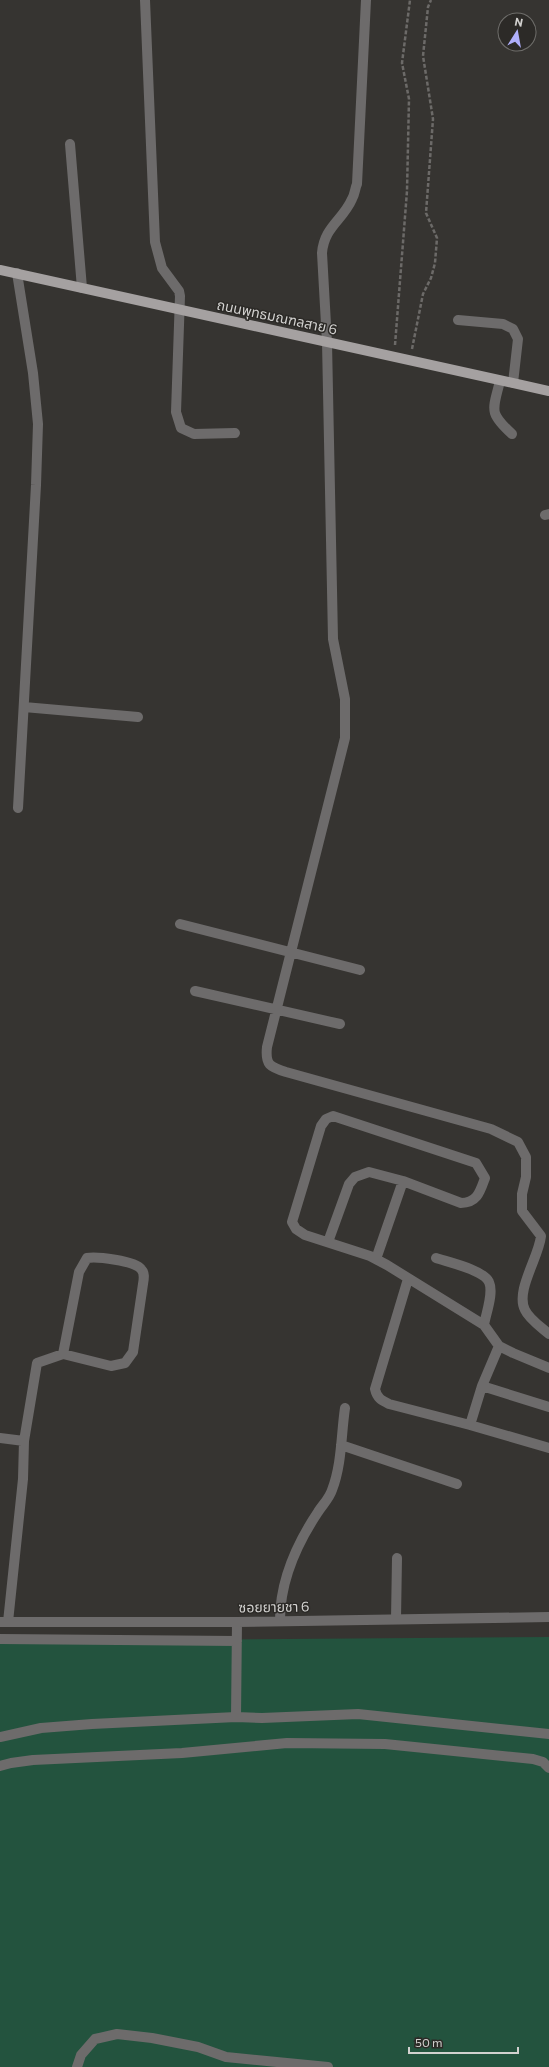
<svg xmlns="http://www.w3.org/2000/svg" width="549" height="2067" viewBox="0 0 549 2067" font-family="Commissioner,'Noto Sans Thai',sans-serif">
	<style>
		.green { fill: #23533e }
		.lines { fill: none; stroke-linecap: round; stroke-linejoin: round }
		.path { stroke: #6c6a68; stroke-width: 2.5; stroke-dasharray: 4 2; stroke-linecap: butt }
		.minor { stroke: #6d6b6b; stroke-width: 10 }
		.major { stroke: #a5a1a1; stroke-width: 10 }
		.labels { text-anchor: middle; stroke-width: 3; stroke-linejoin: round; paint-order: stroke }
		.street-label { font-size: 14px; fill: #d2d1cf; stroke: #2c2a27 }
	</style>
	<rect width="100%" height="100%" fill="#363431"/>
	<path class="green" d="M549,1637V2067H0V1641Z"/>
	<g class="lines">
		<path class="path" d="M395,345L407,191L409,99L402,63L410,0
			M412,349L423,294L431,278L435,263L437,238L426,213L433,119L423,56L428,7L431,0"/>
		<path class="minor" d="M145,0L155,242L162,268L179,291L180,296L176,412L181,428L194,434L235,433
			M366,0L357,184C355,188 355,194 352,199C343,220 324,227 322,253L327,342L333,639L345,699V738L267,1047C265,1065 270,1067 286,1072L491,1129L518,1142L526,1157V1177L522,1194V1211L541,1236C539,1257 515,1291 525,1310C529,1319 541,1327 549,1334
			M70,144L82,288
			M17,273L33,373L38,424L36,485L18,808
			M458,320L503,324L513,329L518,339L513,383
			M500,381C493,410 488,412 512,434
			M545,515L549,514
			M24,707L138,717
			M180,924L360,970
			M195,991L340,1024
			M328,1242L349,1184L355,1177L369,1172L403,1181L461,1203C477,1203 480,1192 485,1178L476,1163L333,1116L326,1119L321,1126L292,1222L296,1229L305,1235L370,1256L387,1265L484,1325L499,1346L513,1353L549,1368
			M436,1258C448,1262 484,1270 489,1282C494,1293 486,1313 484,1325
			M376,1259L403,1181
			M408,1279L375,1389C377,1398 381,1400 389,1404L470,1425
			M499,1346L482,1386L470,1425L549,1448
			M482,1386L549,1407
			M0,1438L24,1441L23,1479L8,1622
			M24,1441L37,1363L63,1354L111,1366L125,1363L133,1352L143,1284C144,1278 145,1273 141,1269C135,1261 96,1256 87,1258L79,1272L63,1354
			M341,1445L457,1484
			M396,1619L397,1558
			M280,1620C280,1581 296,1545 318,1512C323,1504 329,1499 332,1490C342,1464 341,1435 345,1408
			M0,1622H237L549,1617
			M0,1639L237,1641
			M236,1717L237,1622
			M0,1737L41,1728L92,1724L236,1717L262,1718L358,1714L549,1734
			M0,1766L11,1763L33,1760L182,1753L287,1743L385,1744L533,1759L543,1762L549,1768
			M77,2067L81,2055L95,2039L117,2034L152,2038L198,2047L226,2057L328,2067"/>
		<path class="major" d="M0,270L549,391"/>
	</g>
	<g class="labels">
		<g class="street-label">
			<text transform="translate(277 317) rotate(12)" y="5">ถนนพุทธมณฑลสาย 6</text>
			<text transform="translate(274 1607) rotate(-1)" y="5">ซอยยายชา 6</text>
		</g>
	</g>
	<g transform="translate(517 32) rotate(11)"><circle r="19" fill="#2c2a27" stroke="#6e6d6a"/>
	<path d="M0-3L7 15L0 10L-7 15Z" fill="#aeaefa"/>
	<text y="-6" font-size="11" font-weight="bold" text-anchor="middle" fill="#d2d1cf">N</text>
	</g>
	<path d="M409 2047v6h109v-6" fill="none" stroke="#d2d1cf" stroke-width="2"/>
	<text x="415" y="2047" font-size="12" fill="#d2d1cf" stroke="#2c2a27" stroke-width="3" paint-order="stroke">50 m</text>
</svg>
